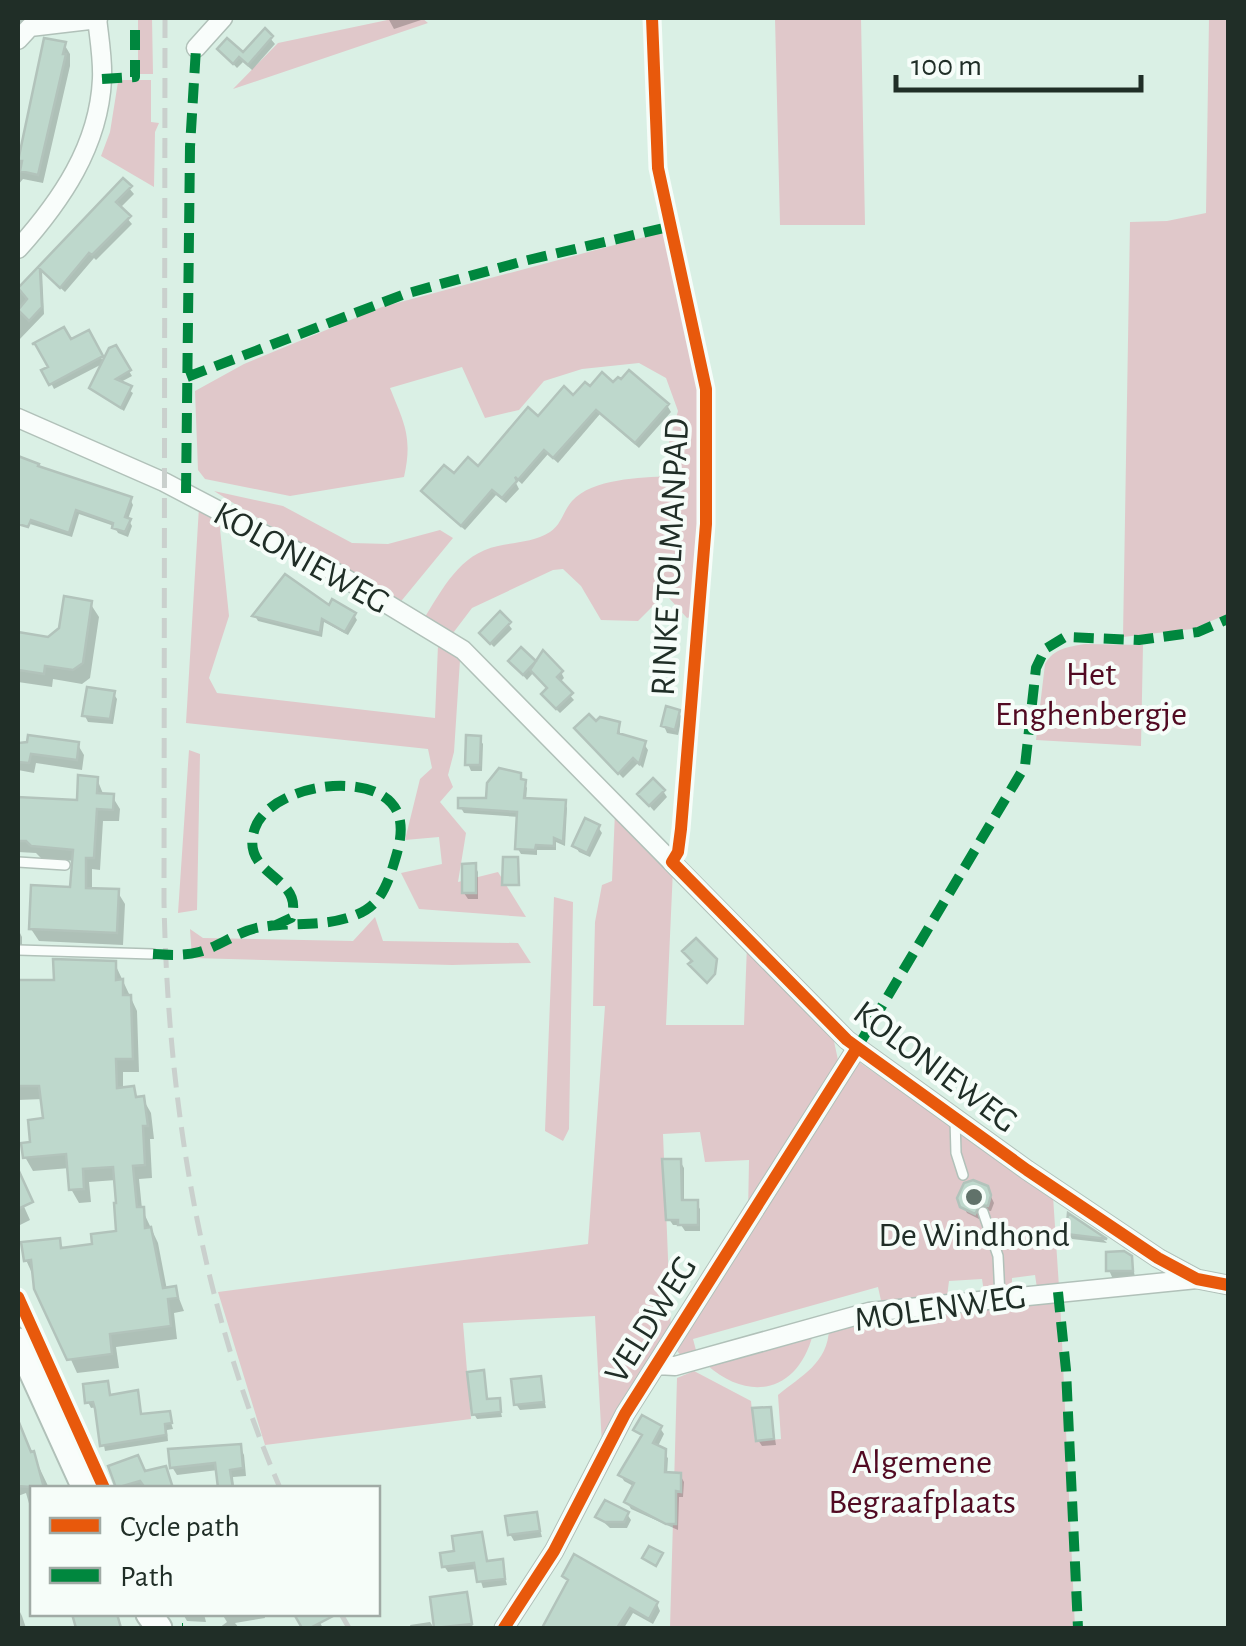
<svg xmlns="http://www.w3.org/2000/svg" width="1246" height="1646" viewBox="0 0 1246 1646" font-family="'Alegreya Sans',sans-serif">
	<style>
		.green { fill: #e0c8ca }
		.shadow { fill: #0003 }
		.building { fill: #bed8cc; stroke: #b2c3bb; stroke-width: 2.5 }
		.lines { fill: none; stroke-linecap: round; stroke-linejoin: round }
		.lane-casing { stroke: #b1c1b9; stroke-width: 12 }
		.street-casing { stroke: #b1c1b9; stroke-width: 21 }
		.secondary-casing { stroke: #b1c1b9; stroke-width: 29 }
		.lane { stroke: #f9fdfb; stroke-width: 9 }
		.street { stroke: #f9fdfb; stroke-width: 18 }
		.secondary { stroke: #f9fdfb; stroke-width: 25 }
		.rail { stroke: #cad0cd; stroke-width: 5; stroke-dasharray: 20 10; stroke-linecap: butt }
		.quiet { stroke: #00873e; stroke-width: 10; stroke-dasharray: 20 10; stroke-linecap: butt }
		.cycleway-casing { stroke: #f6fdf9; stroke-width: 19 }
		.cycleway { stroke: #e8590c; stroke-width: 12 }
		.poi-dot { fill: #61726a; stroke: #f6fdf9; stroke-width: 4 }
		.labels { text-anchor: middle; stroke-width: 8; stroke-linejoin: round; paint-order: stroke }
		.street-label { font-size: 35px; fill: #202e27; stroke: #f6fdf9 }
		.park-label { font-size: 35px; fill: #510a22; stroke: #f6fdf9 }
		.poi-label { font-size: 35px; fill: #202e27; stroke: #f6fdf9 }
	</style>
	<rect width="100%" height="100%" fill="#daf0e5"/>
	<path class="green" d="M138,18H152L153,74H138Z
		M397,18H422L428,23L233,89L278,43Z
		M775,18H861L865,225H780Z
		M1209,18H1228V614L1192,629L1123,637L1130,222L1167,221L1206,213Z
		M123,80H151V122L159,123L155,132L154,187L101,156L110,132L118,82Z
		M667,231L701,368L707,410L697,615L687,618L669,598L663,596L638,621L601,620L581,586L563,569L553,570L472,608L450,637L423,620C443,589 459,554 498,546C516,542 534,542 550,532C562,524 563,511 572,501C593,478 640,478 669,476L668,446L678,411L666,378L639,363L582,369L544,381L519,410L485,418L462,367L390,388C404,423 413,437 404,477L290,496L205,479L198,470L195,391L244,364L382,307Z
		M214,491L283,506L352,543L388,544L440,530L453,538L398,605Z
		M199,507L219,519L229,616L209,678L217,693L435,718L438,645L460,660L454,752L448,775L453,787L440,802L466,833L458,882L498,872L526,917L419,909L401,873L442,864L439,837L405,840L420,779L432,768L428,749L186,723Z
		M1085,644L1143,645L1141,746L1036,740L1045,664C1054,648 1068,647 1085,644Z
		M189,750L200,754L197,910L178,913Z
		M615,812L673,869L666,1025H744L747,945L832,1032L838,1060L831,1079L748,1214L749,1160L705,1162L700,1132L663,1134L671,1332L602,1445L595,1316L463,1323L471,1419L265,1445L218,1292L588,1244L605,1006H593L595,922L602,885L612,881Z
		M554,897L573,902L569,1129L563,1141L545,1131Z
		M375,917L383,941L518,943L531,963L452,965L192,958L190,929L203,938L353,941Z
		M859,1062L1053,1196L1059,1287L1037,1288L1035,1275L1012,1278V1290L984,1292L982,1279L949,1281L947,1297L882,1305L878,1287L693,1339L697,1354L681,1356L675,1348L678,1339L797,1161Z
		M1060,1298L1075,1628H670L677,1378L694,1371L751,1401L755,1441L781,1439L778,1395C801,1376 828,1363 829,1329L849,1322Z
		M813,1334C798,1392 750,1403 707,1365Z"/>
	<path class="shadow" d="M18,18H45L18,32Z
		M388,18H427L394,29Z
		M265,32L275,44L252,70L243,62L237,68L220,50L243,56Z
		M64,44L70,54V66L43,183L23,179L18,185V146L24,148Z
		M123,181L134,194L119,209L132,224L96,260L94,258L65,292L42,271L44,314L18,341V291Z
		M88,334L104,363L54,389L45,371L70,342Z
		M115,348L132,376L119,383L133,393L124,411L92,388Z
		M613,386L667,405L671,412L639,448L600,414L558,463L548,454L522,484L512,475L519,489L506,503L496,495L465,530L428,498L424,492L478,469L539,419L590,390Z
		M18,459L130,499L133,505L128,519L132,526L128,537L118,533L114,526L79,514L72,537L30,524L27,518L29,511L18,507Z
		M90,603L99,617L90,678L82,684L53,679L52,687L18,682V635L49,640Z
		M330,609L354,615L357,620L348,635L324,622L322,637L258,621L255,616Z
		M500,614L512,629L494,647L485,638Z
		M511,661L534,662L536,666L561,672L564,678L559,683L574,700L560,713L547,700L549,690L534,672L527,680Z
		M113,693L117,699L113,724L88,722L85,716Z
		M679,712L682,718L678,735L667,733L664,726Z
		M618,724L621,737L644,744L648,750L643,768L638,763L623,778L581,734L596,725Z
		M479,738L483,744L482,771H471L468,764Z
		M78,745L84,755L82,770L36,763L34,773L18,770V746Z
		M519,775L527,788L526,800L564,802L567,808L565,846L556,842V850H537V855L521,854L518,849L519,817L464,813L461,808L488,801Z
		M97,779L104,796H112L120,809L119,821H103L100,870L92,869V890L117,891L125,904L123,945L39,941L31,929L72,889L75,861L41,858L36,853L18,852V799L79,802Z
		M663,791L667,797L654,811L640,795Z
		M598,827L602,833L590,857L579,852L575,846Z
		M475,866L478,872V899H468L464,893Z
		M18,929L22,937V953H18Z
		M115,964L137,1011L139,1072H123V1090L133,1089L139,1100L143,1099L151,1113L154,1139H150L152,1178L139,1179L142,1209L158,1243L167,1290L175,1288L184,1311L174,1313L177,1339L116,1347L119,1368L77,1373L26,1260L59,1240L64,1250L95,1246L119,1233L116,1180L89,1182L91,1202L79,1203L71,1189L70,1168L33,1171L25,1157L46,1121L43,1099L18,1100V982H56Z
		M680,1161L684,1168V1203H696L700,1209V1231H685L681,1225H673L669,1219Z
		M987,1188L994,1203L991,1211L983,1210L979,1219L967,1213L963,1206Z
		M18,1193L30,1220L18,1226Z
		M1070,1217L1105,1241L1107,1243L1072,1239L1069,1234Z
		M1131,1258L1135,1277H1112L1109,1270Z
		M482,1373L488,1401L498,1400L502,1417L477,1419L474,1414Z
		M540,1379L546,1408L520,1410L516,1404Z
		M107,1384L111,1397L136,1393L142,1416L168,1413L173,1429L167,1430L168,1441L105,1451L97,1407L91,1408L88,1402Z
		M770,1409L776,1445L762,1446L758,1440Z
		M18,1423L49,1488H32V1514L26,1493L18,1496Z
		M660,1428L664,1434L657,1448L668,1458L667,1475H680L684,1482L683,1497H679L678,1530L631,1509L627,1502L635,1487L624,1481L621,1475L643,1438L636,1430Z
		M240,1447L244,1455L246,1476L233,1477L234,1488H220L218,1470L177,1475L172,1467Z
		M111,1468L145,1473L164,1469L174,1488H119Z
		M627,1514L631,1520L627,1528H610L598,1517Z
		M536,1515L542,1537L514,1541L510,1534Z
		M481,1534L488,1563L501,1562L507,1585L483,1588L477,1569L448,1572L444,1566Z
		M565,1576L657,1604L660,1611L653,1624L633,1613L624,1628H565L560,1626L562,1628H544L569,1584Z
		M465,1594L473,1628H437L433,1599Z
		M18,1608L22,1616L26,1628H18Z
		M183,1614H204L206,1622L187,1621Z
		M222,1614H264L265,1618L235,1623L239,1628H219L227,1622Z
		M297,1614H315L323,1628H305Z
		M430,1622L434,1628H411L410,1625Z"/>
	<path class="building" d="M265,28L273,36L248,65L239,57L233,64L217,49L227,38L243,52Z
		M44,38L66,42L63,54H66L38,175L20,171L22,161H18Z
		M123,178L132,186L116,202L131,216L92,255L89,253L60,288L40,269L42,307L29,321L18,310L27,299L18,288Z
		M64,327L71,339L89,330L103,356L49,385L41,370L48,367L35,344H32Z
		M116,345L131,370L116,379L132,386L121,408L89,388L109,348Z
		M629,370L669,404L635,443L596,410L553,458L544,450L518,480L515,477L517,481L502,498L492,490L461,526L421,491L444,465L454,473L468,457L478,466L528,407L538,416L564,386L573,395L585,382L590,386L602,372L613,382L618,377L621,379Z
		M18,456L39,464L38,466L132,497L125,517L131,519L125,532L112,528L113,523L76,510L69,533L31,520L28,527L18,524Z
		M285,574L329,605L332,599L356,613L345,632L322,619L320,633L252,616Z
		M64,596L92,601L83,663L73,670L45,666L44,674L18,670V632L48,637L59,628Z
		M500,611L511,622L490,644L479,633Z
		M521,647L536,661L523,675L508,661Z
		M543,650L563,671L557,677L573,693L556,709L541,694L547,688L530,670Z
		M87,687L115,691L110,719L82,716Z
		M666,706L680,710L675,730L661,726Z
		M589,714L596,721L600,717L620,722L618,733L646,741L639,764L633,758L618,774L574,728Z
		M28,735L79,742L77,760L31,754L29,763L18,762V743L27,742Z
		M466,735L481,736L480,765H465Z
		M499,768L521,773V779L526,780L524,798L566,800L563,842L554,838V846L536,845L535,850L515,849L517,812L458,808V798H486L487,783Z
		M78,775L98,777L97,793L114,794L113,810L97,809L94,858H86V888L119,889L117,933L29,929L31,885L70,887L73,850L31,846L26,841H18V797L77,800Z
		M653,778L665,790L649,806L637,794Z
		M585,818L600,825L587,853L572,846Z
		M503,857H518L519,885H502Z
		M476,863V893H462V864Z
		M696,938L717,959L715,974L707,983L688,964L692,961L682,951Z
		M53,959L116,961V980L123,979V995H131L133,1059H116L117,1088L134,1086L136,1097L144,1096L148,1126H143L145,1165L133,1166L137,1207H144L145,1228L151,1227L163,1288L176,1286L178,1298L168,1299L171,1326L110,1334L112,1354L67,1360L34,1289L31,1260L24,1261L21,1242L60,1238L61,1248L92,1244L91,1234L116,1231L114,1203H116L113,1167L83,1169L84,1189L69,1190L66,1154L23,1158L21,1143L30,1142L28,1120L43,1118L39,1086H18V980H54Z
		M662,1159H681L682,1200H698V1225H678V1220H666Z
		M18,1169L33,1202L18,1209Z
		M973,1180L988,1186L991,1195L988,1206L980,1205L975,1214L960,1207L957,1198L964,1183Z
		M1068,1213L1107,1239L1066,1234Z
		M1124,1251L1132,1256L1133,1271H1106V1252Z
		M484,1370L487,1399L500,1398L501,1412L472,1415L467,1372Z
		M541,1376L544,1402L514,1405L511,1379Z
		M108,1381L110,1395L138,1390L141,1414L170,1411L172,1423L165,1424L166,1435L100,1446L95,1409L93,1402L85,1403L83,1384Z
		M771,1407L774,1439L756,1441L752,1408Z
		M642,1415L662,1426L653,1443L666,1449L665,1472L681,1473V1492L676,1491V1524H666L624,1502L634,1483L618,1475L642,1435L633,1430Z
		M18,1420L31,1452L34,1451L44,1488L18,1486Z
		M241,1444L243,1468L230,1470L233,1488H218L215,1463L170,1468L168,1449Z
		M138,1455L145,1471L166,1466L173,1488H145L140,1481L116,1488L108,1466Z
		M605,1500L629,1512L624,1522H605L595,1517Z
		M537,1512L540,1531L508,1535L505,1516Z
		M482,1532L487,1561L503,1559L505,1579L477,1582L474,1563L442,1567L440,1553L454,1551L452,1536Z
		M649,1546L663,1553L656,1566L642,1558Z
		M574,1554L658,1602L649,1619L630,1608L617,1628H542L568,1580L562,1576Z
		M467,1592L472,1624L434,1628L430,1597Z
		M72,1614H117L121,1628H76Z
		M294,1614H337L310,1628H302Z"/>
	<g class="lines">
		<g class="lane-casing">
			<path id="lane" d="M18,862L65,865
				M18,950L153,954
				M955,1119L956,1153L963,1175
				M983,1212L998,1256L1000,1297"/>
		</g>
		<g class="street-casing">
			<path id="street" d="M18,40L30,27L98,19
				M196,48L223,18
				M18,249C61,201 99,146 102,79C103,59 99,37 97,18
				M18,418L164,482L328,568L463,650L847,1040L1027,1170L1158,1258L1197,1279
				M656,1365L675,1366L869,1312L1197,1279L1228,1285
				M504,1628L554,1551L625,1414L857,1048"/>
		</g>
		<g class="secondary-casing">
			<path id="secondary" d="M18,1341L85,1488
				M149,1614L159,1628"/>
		</g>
		<use href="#lane" class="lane"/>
		<use href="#street" class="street"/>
		<use href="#secondary" class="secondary"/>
		<path class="rail" d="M165,18L164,902C168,1104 200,1302 280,1488
			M341,1614L349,1628"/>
		<path class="quiet" d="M102,79L135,77V18
			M187,377L405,294L524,261L668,227
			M186,493L190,147L196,48
			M153,954C169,955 184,956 199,952C221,946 239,930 262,927C292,922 325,927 353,916C376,908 383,894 391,873C396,856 403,838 400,821C391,766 272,781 255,828C238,877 306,875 291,918L276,925
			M857,1048L1025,766L1036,668L1045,649L1065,637L1139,640L1198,632L1228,619
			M1058,1292L1066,1370L1078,1628
			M182,1628H183"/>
		<g class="cycleway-casing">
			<path id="cycleway" d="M652,18L658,168L706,389V524L681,829L678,852L672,862L847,1040L1027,1170L1158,1258L1197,1279L1228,1285
				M18,1297L104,1488
				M504,1628L554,1551L625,1414L857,1048"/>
		</g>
		<use href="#cycleway" class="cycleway"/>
	</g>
	<circle class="poi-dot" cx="974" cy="1197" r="10"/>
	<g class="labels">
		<g class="street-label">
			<text transform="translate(302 557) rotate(29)" y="12">KOLONIEWEG</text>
			<text transform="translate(669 557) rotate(-87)" y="12">RINKE TOLMANPAD</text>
			<text transform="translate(936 1066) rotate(37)" y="12">KOLONIEWEG</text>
			<text transform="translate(940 1307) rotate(-8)" y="12">MOLENWEG</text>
			<text transform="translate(650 1319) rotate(-58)" y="12">VELDWEG</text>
		</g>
		<g class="park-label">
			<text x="1091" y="685">Het<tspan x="1091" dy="40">Enghenbergje</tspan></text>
			<text x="922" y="1473">Algemene<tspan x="922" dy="40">Begraafplaats</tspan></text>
		</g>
		<g class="poi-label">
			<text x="974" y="1246">De Windhond</text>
		</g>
	</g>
	<rect width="1246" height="1646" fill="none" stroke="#202e27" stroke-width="40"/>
	<rect x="30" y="1486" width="350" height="130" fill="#f6fdf9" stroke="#a0aaa5" stroke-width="2.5"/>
	<rect x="50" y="1518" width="50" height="15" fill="#e8590c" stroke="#a0aaa5" stroke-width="2.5"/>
	<text x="120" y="1536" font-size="30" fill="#202e27">Cycle path</text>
	<rect x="50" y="1568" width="50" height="15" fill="#00873e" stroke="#a0aaa5" stroke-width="2.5"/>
	<text x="120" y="1586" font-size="30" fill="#202e27">Path</text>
	<path d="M896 75v15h245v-15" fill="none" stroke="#202e27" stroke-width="5"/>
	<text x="911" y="75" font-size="30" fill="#202e27" stroke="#f6fdf9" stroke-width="8" paint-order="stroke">100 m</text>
</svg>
